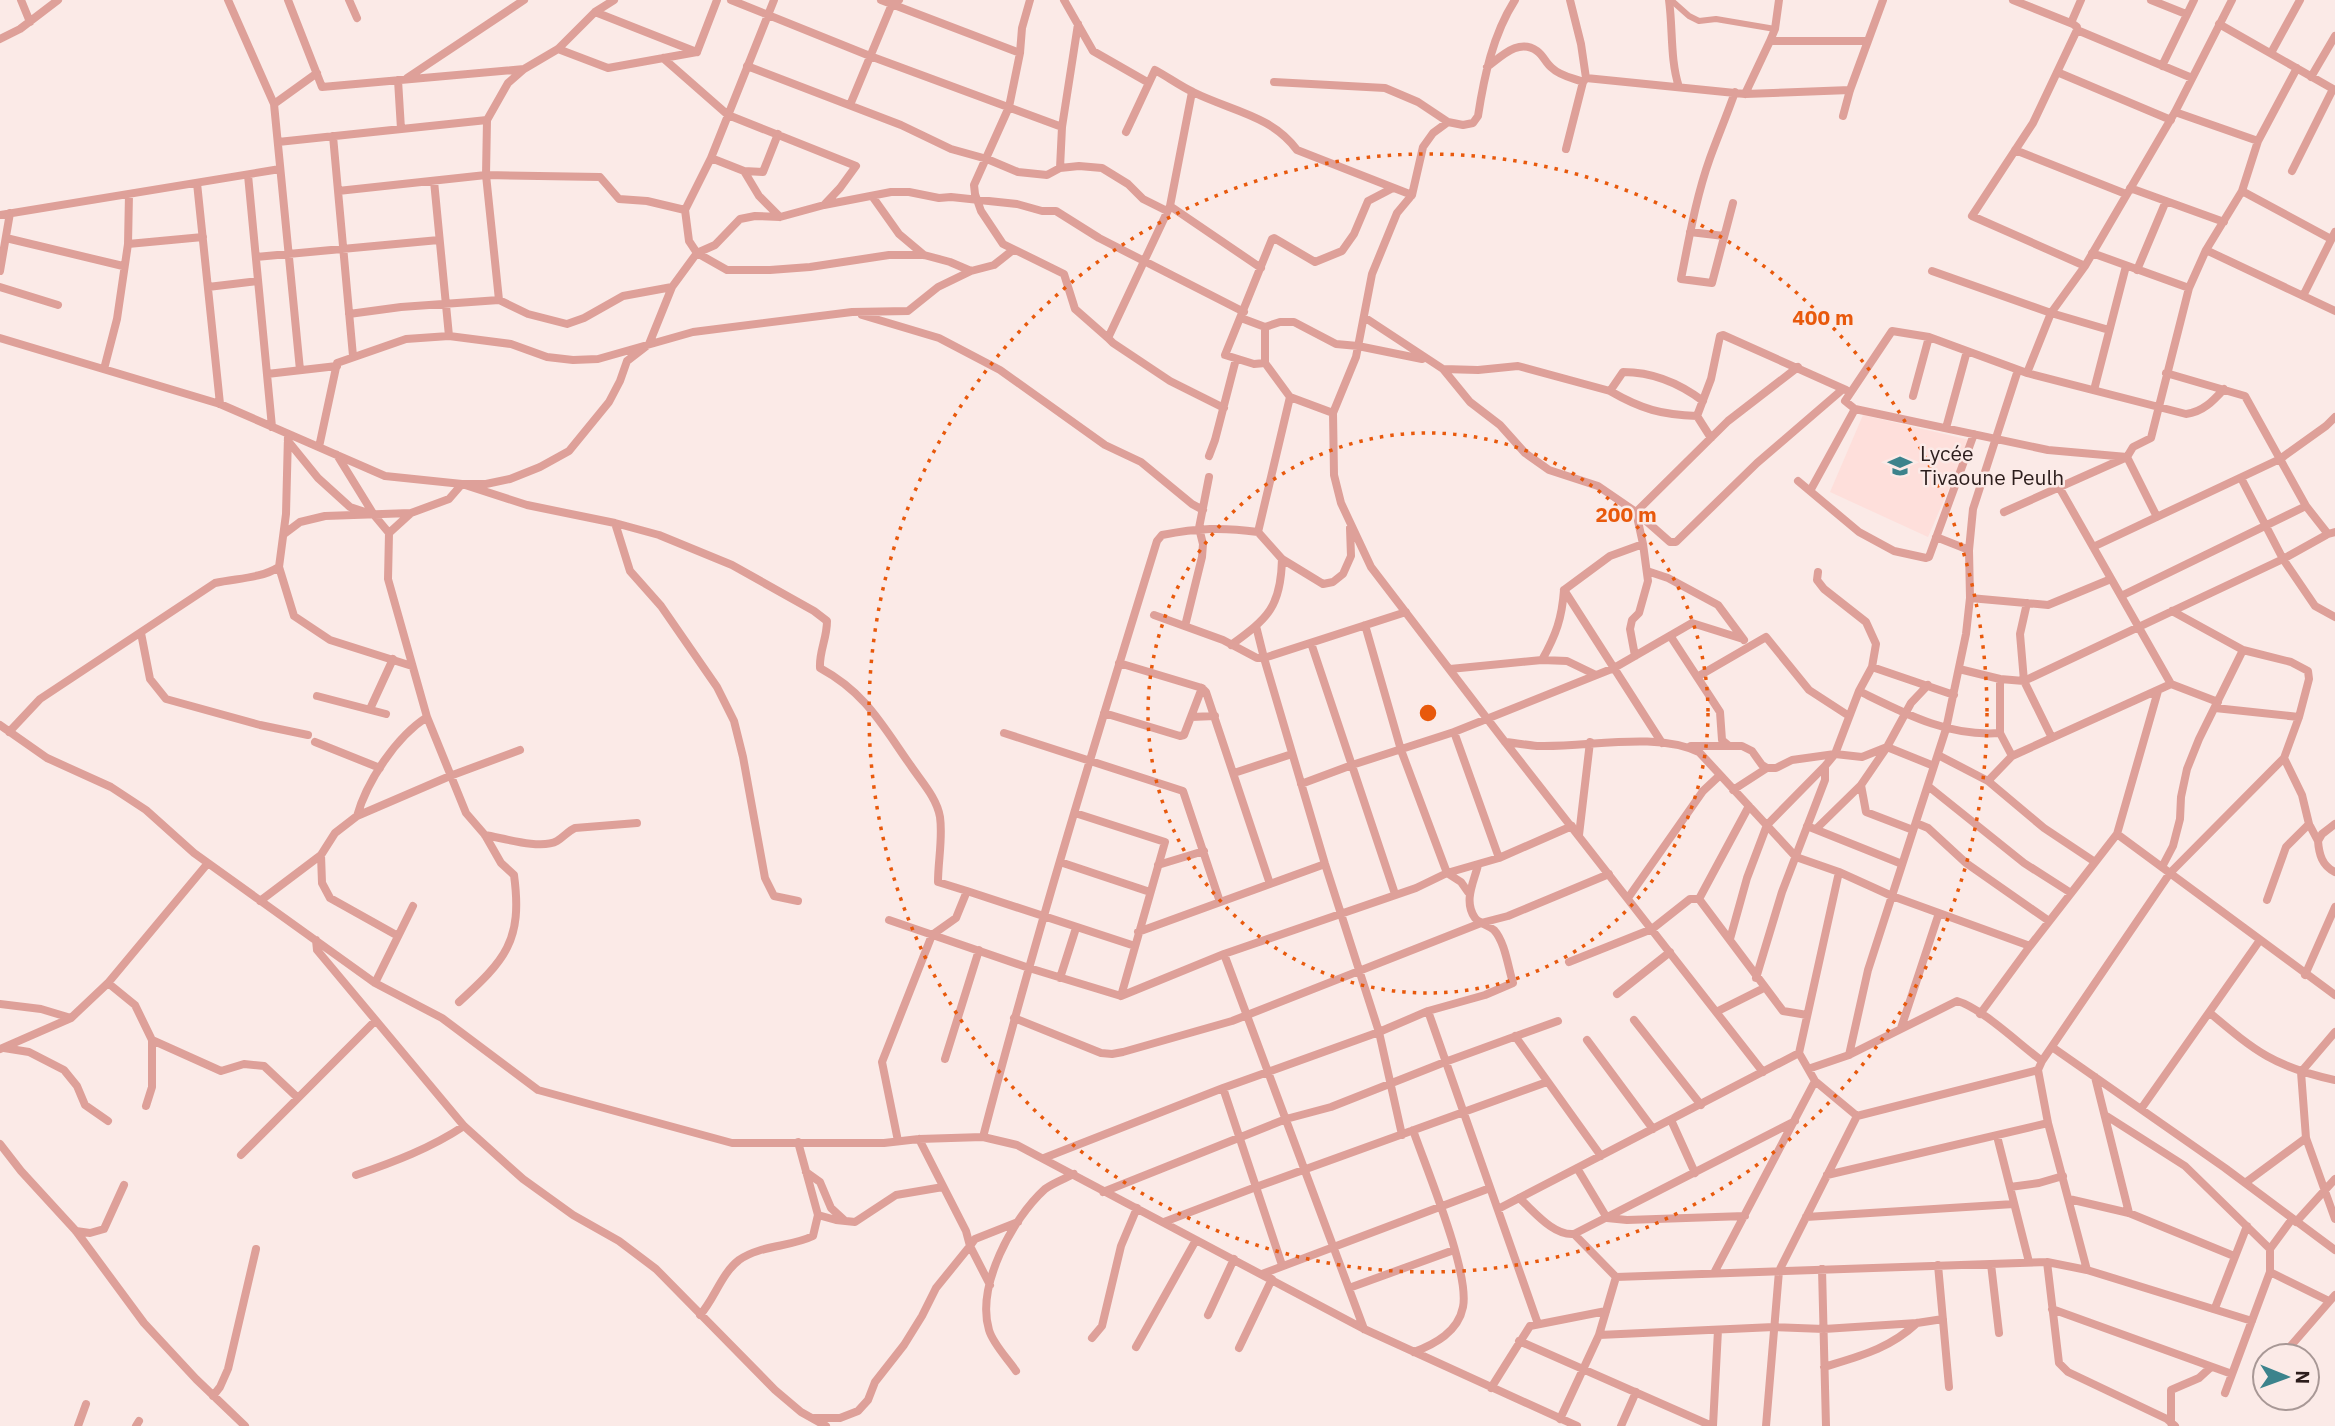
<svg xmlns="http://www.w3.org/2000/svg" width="2335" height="1426" viewBox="0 0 2335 1426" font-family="'IBM Plex Sans',sans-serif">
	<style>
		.built { fill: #fedfdb }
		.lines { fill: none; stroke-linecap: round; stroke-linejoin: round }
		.pedestrian { stroke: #dea099; stroke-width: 6 }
		.minor { stroke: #dea099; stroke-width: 8 }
		.ring { fill: none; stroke: #e8590c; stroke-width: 3.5; stroke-dasharray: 3.5 7 }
		.labels { text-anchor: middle; stroke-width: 5; stroke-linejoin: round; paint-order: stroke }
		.poi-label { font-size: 21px; fill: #2c1d1c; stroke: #fbeae7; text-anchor: start }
		.centre { fill: #e8590c; stroke: #fbeae7; stroke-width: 3.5 }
		.ring-label { font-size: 21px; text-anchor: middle; font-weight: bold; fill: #e8590c; stroke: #fbeae7; stroke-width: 5; stroke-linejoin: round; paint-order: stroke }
	</style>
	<rect width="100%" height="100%" fill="#fbeae7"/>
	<path class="built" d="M1863,415L1970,440L1928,537L1830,492Z"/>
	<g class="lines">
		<path class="pedestrian" d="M1671,0L1689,16L1699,21L1716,19L1775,29"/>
		<path class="minor" d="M21,0L30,22
			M228,0L274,104L300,370
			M288,0L322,87L524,69
			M349,0L357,18
			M731,0L870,56L1062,127
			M774,0L711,158L685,210L689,241L697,253L727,270H770L810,267L889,255H924L950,262L971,271L994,265L1013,250
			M881,0L1020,53
			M1030,0L1022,28L1020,53L1009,107L974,185L975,194L981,211L1003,244L1064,274L1075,309L1108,338
			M1064,0L1093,51L1149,83
			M1515,0C1493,34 1484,77 1478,116L1473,123L1463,125L1448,122L1433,133L1423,147L1412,195L1397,213L1372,274L1356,357L1333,413L1334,475L1341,503L1371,567L1505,742L1763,1072
			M1669,0C1673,29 1670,60 1679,87
			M2013,0L2073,24L2077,27V30L2192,78
			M2151,0L2186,14
			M595,12L694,51
			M2071,23L2081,0
			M2219,24L2335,90
			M2077,30L2033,123L1972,216L2085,266
			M0,39L20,29L58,0
			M1770,41L1775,29L1779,0
			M558,49L608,68L697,52
			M697,52L717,0
			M2271,53L2300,0
			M747,66L901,125L951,149L987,159L1018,172L1047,175L1060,168L1079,166L1102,168L1128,184L1143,199L1167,211
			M2162,66L2194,0
			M1487,67C1502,56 1519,38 1537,51C1544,56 1546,64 1552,68C1560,76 1573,78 1583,82
			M2057,72L2171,120
			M2311,77L2335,36
			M407,78L524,0
			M1586,78L1745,94L1850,90
			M398,80L401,129
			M1274,82L1385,88L1418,102L1448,122
			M1192,92L1170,206L1108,338L1113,343L1170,381L1224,408
			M1745,94L1770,41H1867
			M274,104L317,73
			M850,105L892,4L899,0
			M2175,112L2258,141
			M1843,116L1850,90L1883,0
			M1126,132L1155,70C1168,77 1180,86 1193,92C1231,111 1271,115 1297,150L1412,195
			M333,136L353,356
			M278,142L487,120
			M1566,149L1583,82L1586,78L1581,44L1570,0
			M2015,150L2126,194
			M711,158L744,171L759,196L780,217
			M1060,168L1062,127L1078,24
			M744,171L763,172L778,134
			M2292,171L2333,89
			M248,175L272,427
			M434,181L449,336
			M197,183L220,404
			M2130,188L2224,222
			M338,191L486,175L600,177L619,199L647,201L685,210
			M2242,191L2331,239
			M872,196L899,234L924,255
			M1733,203L1712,283L1681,279C1689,239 1696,197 1710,158C1718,136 1727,115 1735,92
			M824,205L891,192H909L939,198L951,197L1017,204L1042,211H1056L1099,238L1244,312
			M1170,206L1261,268
			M0,215L280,169
			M1690,232L1724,236
			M6,238L123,266
			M128,244L203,237
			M2206,250L2335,311
			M2092,253L2189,288
			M256,257L439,240
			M2137,270L2166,201
			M0,271L10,213
			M1932,271L2051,313L2109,330
			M0,287L58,305
			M208,287L258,281
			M2303,296L2335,232
			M499,300L528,314L567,324L584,318L623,296L672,287L697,253L715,245L740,219L755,216L780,217L824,205L840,188L856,166L728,115L663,58
			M349,314L401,307L499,300L486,175L487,120L508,83L524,69L558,49L595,12L614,0
			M862,315L939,338L1000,370L1105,445L1141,462L1192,504L1203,510
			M1364,317L1443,369L1470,402L1500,425L1525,453L1549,470L1598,486L1636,512L1670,542H1676L1757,463L1843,389
			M1241,318L1265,327L1280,322H1294L1336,344L1358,346L1422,359
			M0,338L220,404L385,476L462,484L527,505L615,523L659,535L732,565L814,611L827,621C827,639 819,651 820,668C866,693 882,725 911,766C921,781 937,798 940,817C943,838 938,861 938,882L967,891
			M1265,363V327
			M104,369L117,319L128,244L129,194
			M1443,369L1478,370L1518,366L1610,391L1623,372C1654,372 1679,383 1703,401
			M2027,373L2051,313L2085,266L2175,112L2232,0
			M2166,373L2245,396L2306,506L2328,534
			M267,374L337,366
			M2094,390L2126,266
			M1610,391C1641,409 1662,415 1697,416
			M1913,396L1929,337
			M1333,413L1290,397L1265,363L1254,364L1225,355L1272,239L1274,238L1315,262L1342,251L1354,234L1368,201L1391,189
			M1697,416L1711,379L1720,336L1723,335L1846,390
			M1697,416L1711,438
			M1946,428L1967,351
			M288,441L318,478L350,507L374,515L389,533
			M319,447L337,363L406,339L449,336L511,344L547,357L573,360L598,359L693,332L852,312L908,311L938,287L971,271
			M337,455L374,515
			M1209,456L1215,440L1236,359
			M2127,457L2048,450L1855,409L1845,401L1892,331L1929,337L2027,373L2186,414C2203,412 2213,401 2224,389
			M2127,457L2157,517
			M2241,478L2283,559L2315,606L2335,617
			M1798,481L1859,532L1894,551L1926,558L1929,557L1974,434
			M2059,487L2171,684L2218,702
			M1810,491L1855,409
			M2004,512L2127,457L2133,447L2151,438L2189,288L2206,250L2242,191L2258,141L2297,68
			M615,523L630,571L661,606L717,687L734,721L743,757L765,878L774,896L798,901
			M1258,532L1290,397
			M284,534L300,522L325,516L411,513
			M1936,537L1969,550
			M1643,544L1636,512L1728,421L1798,367
			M2093,547L2280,459L2326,426L2335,417
			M279,567L294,616L330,640L412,666
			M1647,571L1668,578L1718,605L1744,640
			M1564,590L1610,556L1643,544L1648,581L1639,613L1632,620L1630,629L1635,656
			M1564,590L1662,743
			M2121,596L2306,506
			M1970,598L2048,605L2111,579
			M2027,603L2020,634L2024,681L2052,738
			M1154,615L1223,640L1257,658H1264L1406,612
			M1365,625L1401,750L1447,873L1461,882L1468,892
			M1185,626L1202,557L1203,544L1199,528L1209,477
			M1256,626L1264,658L1325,864L1379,1032L1428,1011L1485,995L1513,983C1508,967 1505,942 1494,930C1488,925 1480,924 1475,918C1463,901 1474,882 1478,865
			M141,633L150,679L166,699L260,725L308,735
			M1671,637L1720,712L1722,740L1728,745
			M1311,643L1395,894
			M1231,645C1268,618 1281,607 1282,559
			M1542,660C1556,635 1562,618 1564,590
			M1119,663L1202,688L1206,692L1270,884
			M1872,667L1954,695
			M1450,669L1542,660L1567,661L1596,675
			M1959,669L2000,679L2024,681L2283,559L2328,534L2335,532
			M1697,677L1766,637L1809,690L1849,716
			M2000,679V733L2012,756
			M1859,691C1904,713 1948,737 2000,733
			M317,696L386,714
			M2215,708L2299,717
			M370,709L393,659
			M1104,713L1180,736L1184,735L1202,688
			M1191,717L1215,716
			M0,725L47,758L111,787L146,810L194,853L375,983L442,1018L538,1090L732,1143H884L919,1139L983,1137L1017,1145L1364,1329L1577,1426
			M9,732L40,699L215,583C236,578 260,579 279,567L286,514L288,435
			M1004,733L1183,791L1220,902
			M315,742L380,768
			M1505,742C1516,743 1527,745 1537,746C1587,748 1653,731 1699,752L1796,857L1839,872L1892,896L2030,946
			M1691,746H1742L1752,751L1762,765L1767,768H1776L1792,760L1835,754L1862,757L1887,747L1911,703L1928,685
			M1938,755L1988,781L2044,828L2095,862
			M2284,758L2302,795L2309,824L2318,841
			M1234,773L1292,754
			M1988,781L2012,756L2171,684
			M1301,784L1352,765L1454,732
			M1928,786L2024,863L2071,893
			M1733,790L1767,768
			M357,816C367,781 396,737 427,717
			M1916,823L1928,828L1966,863L2049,921
			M2335,824L2322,834L2318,841C2319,854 2322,866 2335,872
			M1807,826L1902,864
			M1816,829L1861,785
			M1913,830L1866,812L1861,785L1887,747L1934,766
			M2117,834L2335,995
			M485,835C503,838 541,850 557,841C564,837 568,831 575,828L637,823
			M1579,835L1590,742
			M321,855L322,883L330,898L398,936
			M1499,858L1454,732L1614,668L1692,623L1743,639
			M1060,862L1150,892
			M1158,865L1204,851
			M2162,867L2173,846L2180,819L2181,797L2187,769L2199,739L2243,650
			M1839,872L1799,1053L1815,1081L1857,1116
			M1628,898L1703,791L1719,776
			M1699,899L1783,1011L1807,1015
			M1699,899L1749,806
			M2267,900L2286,847L2309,824
			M260,901L321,855L335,833L357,816L450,776L520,750
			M889,920L1029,968L1121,996L1165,842L1075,813
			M1138,932L1325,864
			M1730,939L1747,878L1767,825L1825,766
			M316,940L317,950L464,1126L523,1179L573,1215L619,1241L656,1269L775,1390L801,1412L826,1426
			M1224,954L1364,1329
			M1569,962L1652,929L1690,899H1699
			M2305,975L2335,907
			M1060,978L1076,928
			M1756,978L1782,892L1825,780V766L1835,754L1859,691L1872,667L1876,644L1866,622L1824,589L1817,580L1818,572
			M108,983L135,1005L152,1040V1087L146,1106
			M375,983L413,906
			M1617,994L1670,952
			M1121,996L1224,954L1416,888L1447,873L1499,858L1572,826
			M459,1002C505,960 523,941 514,875L501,863L485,835L466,813L427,717L388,579L389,533L411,513L449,499L462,484H486L510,479L540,467L569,451L609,402L620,381L627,361L649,344L672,287
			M0,1004L41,1009L71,1018
			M1428,1011L1538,1324
			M1716,1012L1764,988
			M2210,1013C2256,1052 2275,1067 2335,1080
			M1980,1014L2030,946L2117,834L2158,691
			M1014,1018L1101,1053L1112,1054L1123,1052L1232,1021L1481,923L1508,916L1609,874
			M1634,1020L1701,1105
			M1901,1028L1939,913
			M2335,1032L2301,1072L2306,1138L2335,1219
			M1515,1036L1601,1156
			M152,1040L221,1071L244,1064L264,1066L298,1098
			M1587,1040L1653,1129
			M2052,1047L2225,1168L2335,1250
			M4,1048L29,1052L64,1070L77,1086L85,1105L108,1121
			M0,1049L71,1018L108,983L208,863
			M1849,1055L1868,970L1946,729L1966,634L1970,598L1969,550L1973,509L2018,370
			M945,1059L979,950
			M1808,1069L1849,1055L1957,1001C1982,1008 2020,1045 2042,1061
			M2095,1077L2129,1213
			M1223,1088L1282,1265
			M2141,1109L2260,940
			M2105,1115L2185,1166L2270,1249
			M1671,1120L1695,1173
			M1413,1130C1426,1168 1470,1272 1463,1307C1458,1332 1435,1344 1414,1352
			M1997,1136L2029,1262
			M983,1137C1035,937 1096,739 1157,541L1162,535C1198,528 1222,527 1258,532L1282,559L1323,584L1333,582L1343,574L1351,556L1350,528
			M898,1141L882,1062L932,935L956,918L967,891L1135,946
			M0,1144L21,1171L76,1231L144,1323L196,1379L245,1426
			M241,1155L375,1021
			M1044,1158L1223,1088L1379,1032L1402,1135
			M1577,1168L1607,1218L1627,1220L1745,1216
			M806,1172L820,1182L831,1208L844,1220
			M356,1175C394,1162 431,1148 464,1126
			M1827,1175L2048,1123
			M2245,1183L2306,1138
			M2010,1187L2039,1183L2063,1176
			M1103,1192L1286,1119L1331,1107L1445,1062L1558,1021
			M1519,1198C1534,1211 1553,1236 1574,1234L1795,1121
			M2069,1199L2129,1213L2234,1256
			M1498,1209L1799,1053
			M818,1215L836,1220L855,1222L896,1195L943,1187
			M1806,1217L2014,1204
			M1164,1222L1256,1187L1547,1082
			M2296,1222L2335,1179
			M76,1231L90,1233L104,1229L124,1185
			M1574,1234L1616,1277L2047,1262L2087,1270L2252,1321
			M2047,1262L2059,1363L2068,1372L2167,1419L2175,1426
			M1991,1264L1999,1333
			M1938,1265L1949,1387
			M1822,1269L1826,1426
			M2087,1270L2048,1123L2038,1070L2042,1061L2170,873L2284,758L2299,717L2309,679L2308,671L2291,662L2243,650L2172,611
			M2270,1272L2329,1301
			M1714,1273L1815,1081
			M1262,1274L1490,1188
			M990,1285L970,1246L975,1239L1018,1222
			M1349,1288L1454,1250
			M2215,1308L2247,1226
			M2052,1309L2232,1374
			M700,1315C715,1298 721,1274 739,1260C760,1245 791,1247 813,1236L818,1215L798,1142
			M1208,1315L1234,1259
			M1599,1335L1774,1327L1824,1329L1917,1323L1943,1319
			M1092,1338L1102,1326L1121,1246L1137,1208
			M1519,1341L1712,1426
			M1136,1347L1196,1240
			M1239,1348L1272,1279
			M2282,1356L2335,1295
			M1824,1367C1860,1356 1889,1349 1917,1323
			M1016,1371C1008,1359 993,1344 989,1330C976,1286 1012,1219 1045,1189C1053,1183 1064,1179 1074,1174
			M1491,1388L1530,1326L1606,1311
			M2225,1393L2270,1272V1249L2292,1219
			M213,1396L220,1387L228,1369L256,1249
			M814,1418H840L858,1411L868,1400L875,1382L904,1345L922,1316L936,1288L970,1246L966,1231L919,1139
			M1560,1419L1599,1335L1616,1277
			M2171,1423V1390L2199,1378L2211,1367
			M78,1426L86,1404
			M136,1426L139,1421
			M1621,1426L1636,1392
			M1713,1426L1718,1330
			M1766,1426L1779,1271L1857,1116L2038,1070"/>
	</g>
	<g class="ring">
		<circle cx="1428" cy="713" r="280"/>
		<circle cx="1428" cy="713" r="559"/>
	</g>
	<defs>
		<g id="school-bare" transform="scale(1.89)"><path d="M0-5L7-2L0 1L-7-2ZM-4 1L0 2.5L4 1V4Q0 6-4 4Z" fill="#3c838c" stroke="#fbeae7" stroke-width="2.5" paint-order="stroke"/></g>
	</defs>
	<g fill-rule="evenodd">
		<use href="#school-bare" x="1900" y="466"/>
	</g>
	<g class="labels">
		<g class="poi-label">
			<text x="1920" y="461">Lycée<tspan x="1920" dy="24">Tivaoune Peulh</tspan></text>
		</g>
	</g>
	<circle cx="1428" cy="713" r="10" class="centre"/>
	<g class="ring-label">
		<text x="1823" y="325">400 m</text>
		<text x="1626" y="522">200 m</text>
	</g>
	<g transform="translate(2286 1377) rotate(91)"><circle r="33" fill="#fbeae7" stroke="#a89896" stroke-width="2"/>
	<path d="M0-5L12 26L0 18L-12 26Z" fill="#3c838c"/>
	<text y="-10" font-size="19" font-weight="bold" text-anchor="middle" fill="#2c1d1c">N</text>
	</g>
</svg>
